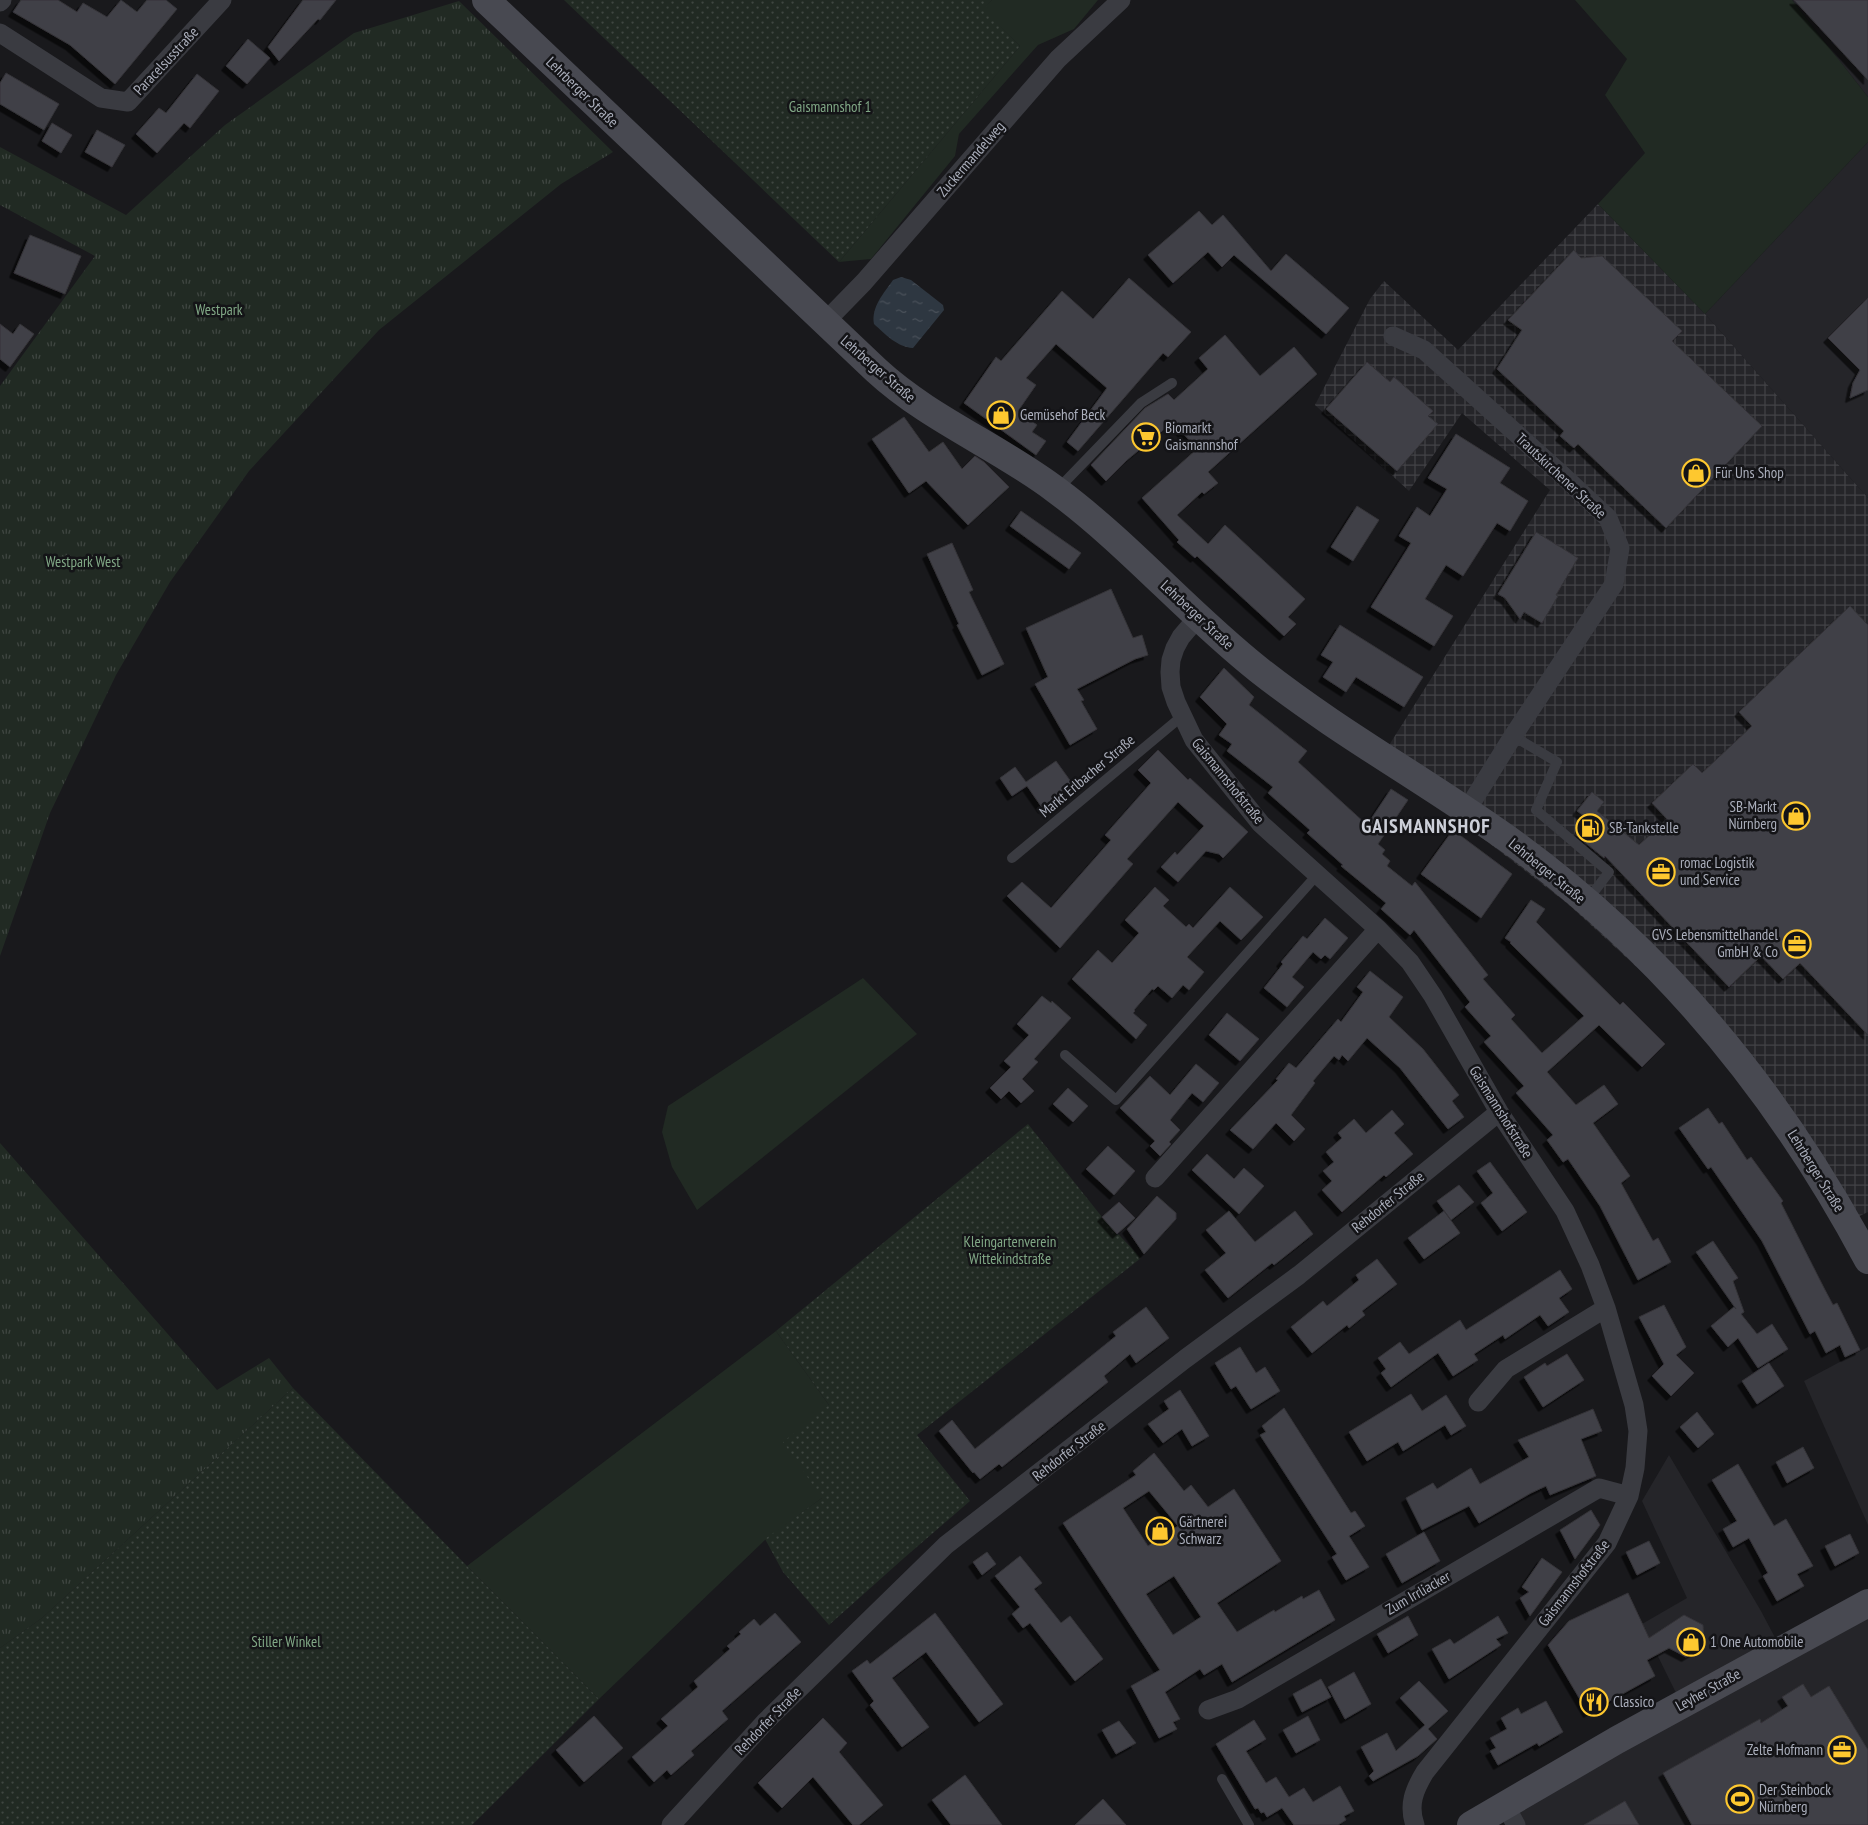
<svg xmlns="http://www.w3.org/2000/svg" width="1868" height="1825" viewBox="0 0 1868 1825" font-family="'PT Sans Narrow',sans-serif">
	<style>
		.built { fill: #252529 }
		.industrial { fill: url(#industrial-grid) }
		.grass { fill: #212a23 }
		.park { fill: url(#park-tufts) }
		.garden { fill: url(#garden-dots) }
		.water { fill: url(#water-ripples) }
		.building { fill: #414146; stroke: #343338; fill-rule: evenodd; filter: url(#shadow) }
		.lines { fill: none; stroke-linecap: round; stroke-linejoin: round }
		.lane { stroke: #3a3b41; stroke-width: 10 }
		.street { stroke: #3a3b41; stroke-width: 19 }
		.secondary { stroke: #484951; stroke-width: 28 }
		.labels { text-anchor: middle; stroke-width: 5; stroke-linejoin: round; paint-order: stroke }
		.street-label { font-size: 15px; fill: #abafbc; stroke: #141417 }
		.park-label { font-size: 15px; fill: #81a886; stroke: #141417 }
		.poi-label { font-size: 15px; fill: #abafbc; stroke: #141417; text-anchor: start }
		.district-label { font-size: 20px; font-weight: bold; letter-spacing: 1px; fill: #cccfd8; stroke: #141417 }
	</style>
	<defs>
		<pattern id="industrial-grid" width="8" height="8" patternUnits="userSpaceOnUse" patternTransform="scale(1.25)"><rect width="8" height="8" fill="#252529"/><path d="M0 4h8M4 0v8" fill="none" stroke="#424246"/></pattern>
		<pattern id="park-tufts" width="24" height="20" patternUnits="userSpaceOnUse" patternTransform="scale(1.25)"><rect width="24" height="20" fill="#212a23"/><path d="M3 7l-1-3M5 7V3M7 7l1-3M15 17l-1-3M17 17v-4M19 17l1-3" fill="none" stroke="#3f4641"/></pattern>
		<pattern id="garden-dots" width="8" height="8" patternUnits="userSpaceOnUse" patternTransform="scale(1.25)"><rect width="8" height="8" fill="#212a23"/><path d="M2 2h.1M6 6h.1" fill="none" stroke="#3f4641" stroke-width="1.8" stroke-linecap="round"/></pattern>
		<pattern id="water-ripples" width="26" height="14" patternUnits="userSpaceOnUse" patternTransform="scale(1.25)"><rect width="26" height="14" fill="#2e3741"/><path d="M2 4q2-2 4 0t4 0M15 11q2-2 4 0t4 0" fill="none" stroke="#4a515a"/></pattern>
		<filter id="shadow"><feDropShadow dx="-4.5" dy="4.5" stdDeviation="0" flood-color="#0009"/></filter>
	</defs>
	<rect width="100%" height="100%" fill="#19191c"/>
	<path class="built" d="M1792,0H1868V97Z
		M1868,142V498L1705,314Z
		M1868,1347V1525L1804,1381Z
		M1669,1455L1761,1611L1781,1649L1868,1592V1825H1524L1508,1801L1680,1701L1642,1624L1687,1598L1642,1501Z"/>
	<path class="industrial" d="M1598,204L1705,314L1868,498V1212L1836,1227L1769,1117L1690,1016L1568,904L1463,823L1386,750L1550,490L1462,413L1409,491L1315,405L1370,299L1384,281L1458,350Z"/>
	<path class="grass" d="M992,0H1098L1074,29L1038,45L959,134L955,156L871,259L839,262L1020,46L983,9Z
		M1575,0H1792L1868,97V142L1705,314L1598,204L1645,153L1605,95L1627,59Z
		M863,978L917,1034L697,1210L672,1167L662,1132L668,1106Z
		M776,1331L829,1405L822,1498L765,1540L599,1699L467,1566Z"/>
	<path class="park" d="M459,1L613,152L561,184L379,330L249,471L170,582L116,675L50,813L0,956V386L95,256L0,205V147L126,215L225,125L354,33Z
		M0,1143L217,1390L269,1358L293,1388L42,1618L0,1648Z"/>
	<path class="garden" d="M564,0H992L984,9L1020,46L839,262Z
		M1028,1124L1102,1217L1141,1258L917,1435L970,1501L904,1558L829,1625L783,1572L765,1539L822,1498L783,1442L829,1405L776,1331Z
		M293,1388L467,1566L599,1699L472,1825H0V1648L42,1618Z"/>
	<path class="water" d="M901,277L911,280L943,305L944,310L913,348C897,347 885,334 874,324C871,307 884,293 893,280Z"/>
	<path class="building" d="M21,0H58L77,12L83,3L107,17L121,0L137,12L147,0H166L177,9L115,84L70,45L13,12Z
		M303,0H336L320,20L318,19L279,61L268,47Z
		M1794,0H1868V80Z
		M248,39L270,58L247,84L226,66Z
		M6,73L59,104L44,130L0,104V83Z
		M197,74L219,91L190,128L184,123L157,153L136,134L159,108L166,113Z
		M52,123L72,135L61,153L42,141Z
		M97,130L125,145L112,167L85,152Z
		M1199,211L1212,225L1223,215L1271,271L1286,254L1349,308L1326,334L1234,255L1222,267L1208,252L1173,283L1148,255Z
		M30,235L81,256L65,294L14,273Z
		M1574,250L1581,258L1602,256L1682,331L1672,341L1762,426L1666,528L1578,444L1574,448L1560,436L1564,431L1497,369L1522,330L1508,320Z
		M1129,278L1191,332L1168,357L1163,353L1078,451L1067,442L1107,388L1056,344L1026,378L1036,385L1018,411L1037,425L1032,432L1046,441L1036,455L964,403L996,357L1001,361L1062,291L1093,319Z
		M1868,298V390L1850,398L1853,383L1860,370L1828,338Z
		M0,324L13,334L20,324L34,334L10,367L0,359Z
		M1225,335L1260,376L1294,347L1317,374L1208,472L1218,483L1204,494L1202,492L1177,515L1208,544L1225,525L1305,599L1288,617L1296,624L1284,636L1197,556L1195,558L1177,542L1179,540L1142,498L1197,449L1173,422L1127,460L1106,481L1091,465L1145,408L1168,394L1174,400L1208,369L1199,358Z
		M1367,362L1390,382L1394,377L1433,411L1428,416L1438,424L1397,471L1326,409Z
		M904,417L929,452L943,442L962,469L975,456L984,462L1009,487L968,525L926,481L909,493L872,439Z
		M1456,434L1510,468L1500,483L1528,501L1510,531L1497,523L1463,576L1446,565L1425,599L1453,616L1434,646L1371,607L1411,543L1399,536L1417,507L1430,516L1447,489L1428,478Z
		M1357,506L1379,520L1353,561L1331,547Z
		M1021,511L1081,553L1069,569L1010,526Z
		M1536,532L1578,558L1556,595L1558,596L1542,623L1524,612L1520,619L1505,598L1498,594Z
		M952,543L973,590L969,592L1004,664L982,675L957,625L959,624L927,554Z
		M1111,589L1133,638L1142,635L1148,655L1135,659L1077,689L1084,700L1081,701L1097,729L1070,745L1035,684L1048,677L1026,628Z
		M1850,606L1868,625V1035L1800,963L1783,979L1761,956L1729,987L1605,856L1604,858L1576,835L1587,818L1577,811L1592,792L1604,802L1597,811L1639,845L1667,819L1652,803L1693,764L1702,773L1752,726L1739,712Z
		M1340,625L1423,677L1404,707L1356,677L1346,692L1323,677L1333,662L1321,655Z
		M1224,668L1254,697L1249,705L1307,751L1298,762L1367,825L1391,789L1408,800L1378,844L1385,850L1382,854L1390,861L1387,866L1412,886L1415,882L1488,975L1483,979L1515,1015L1511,1019L1542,1053L1584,1016L1510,943L1511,942L1505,938L1531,900L1545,909L1536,922L1620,1005L1623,1002L1665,1044L1642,1067L1599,1025L1547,1072L1576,1105L1604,1085L1618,1104L1593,1123L1630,1176L1621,1183L1653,1241L1658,1238L1671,1262L1638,1280L1600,1206L1568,1159L1563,1162L1547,1140L1553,1135L1516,1093L1524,1086L1484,1042L1491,1036L1465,1007L1470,1002L1414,930L1410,935L1381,909L1386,903L1341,866L1343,865L1307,833L1310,830L1268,793L1273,787L1227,751L1232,744L1219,735L1227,724L1200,697Z
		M1158,750L1188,780L1190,778L1248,832L1223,858L1219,854L1206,851L1178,882L1161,867L1175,852L1177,855L1204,826L1178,802L1127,859L1133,864L1060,948L1007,896L1022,882L1051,908L1111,840L1105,835L1151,783L1138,770Z
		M1056,761L1074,786L1043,809L1027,786L1012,796L1000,778L1015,767L1026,782Z
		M1453,830L1512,874L1481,918L1421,874Z
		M1155,887L1169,900L1163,906L1186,927L1189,924L1193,928L1230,887L1263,917L1241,940L1220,921L1187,957L1204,972L1189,990L1183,985L1172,998L1158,986L1154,990L1152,989L1134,1010L1135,1011L1133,1013L1147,1025L1136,1039L1072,979L1098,950L1112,963L1139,933L1125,920Z
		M1325,918L1348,938L1330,959L1325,955L1321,959L1313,952L1292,977L1304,987L1287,1007L1264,988L1283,964L1281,962L1303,936L1307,939Z
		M1370,971L1403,997L1389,1017L1423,1049L1459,1095L1452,1101L1464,1117L1448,1129L1400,1068L1367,1038L1348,1061L1342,1055L1339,1060L1334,1056L1313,1081L1315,1083L1291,1115L1305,1129L1294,1141L1276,1123L1253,1149L1230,1130L1278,1080L1276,1079L1289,1063L1296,1068L1338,1019L1341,1022L1363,992L1357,987Z
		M1042,996L1051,1003L1052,1001L1071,1018L1034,1059L1038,1062L1022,1079L1034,1091L1021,1103L1009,1091L1001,1099L990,1088L1011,1067L1004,1061L1029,1035L1017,1024Z
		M1227,1013L1259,1039L1240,1061L1209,1035Z
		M1196,1064L1219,1083L1203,1102L1192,1093L1170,1120L1180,1130L1169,1142L1171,1144L1160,1156L1150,1146L1155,1141L1120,1108L1150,1076L1170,1095Z
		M1068,1088L1088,1106L1073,1122L1053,1104Z
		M1708,1108L1719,1124L1722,1122L1747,1160L1751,1157L1783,1201L1781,1203L1824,1288L1833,1305L1837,1303L1860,1350L1845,1357L1840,1345L1826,1353L1815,1331L1810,1334L1762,1241L1711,1167L1708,1169L1679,1128Z
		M1392,1110L1404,1124L1394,1133L1413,1154L1386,1177L1384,1175L1342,1212L1322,1190L1332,1181L1323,1171L1334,1162L1326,1152L1342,1138L1338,1133L1354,1119L1366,1133Z
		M1108,1146L1135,1171L1114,1195L1086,1169Z
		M1207,1154L1234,1179L1244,1168L1264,1186L1239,1214L1192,1170Z
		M1490,1162L1527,1212L1502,1231L1481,1203L1493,1193L1477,1171Z
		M1459,1185L1474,1202L1451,1220L1437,1201Z
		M1157,1196L1176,1213V1219L1144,1254L1127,1229Z
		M1119,1202L1135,1218L1117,1234L1102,1217Z
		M1229,1211L1255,1242L1295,1211L1313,1234L1274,1265L1272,1263L1228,1298L1205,1270L1226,1253L1206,1230Z
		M1444,1211L1460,1233L1424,1259L1408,1238Z
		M1713,1241L1738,1278L1733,1281L1744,1312L1741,1314L1757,1334L1772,1324L1788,1349L1758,1368L1738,1338L1728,1347L1711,1326L1734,1307L1736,1309L1696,1252Z
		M1377,1259L1397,1284L1362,1311L1365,1315L1349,1328L1347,1325L1312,1353L1291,1327L1323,1301L1327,1306L1359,1280L1356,1275Z
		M1560,1270L1572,1289L1559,1298L1569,1312L1548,1326L1540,1315L1505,1339L1503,1335L1474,1354L1478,1360L1453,1376L1438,1353L1391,1387L1381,1373L1386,1369L1378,1358L1400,1342L1409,1354L1460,1320L1466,1330Z
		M1664,1305L1686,1347L1676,1355L1694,1373L1671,1396L1652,1376L1664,1364L1639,1317Z
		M1146,1307L1169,1338L1136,1363L1130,1354L1104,1376L1108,1382L1002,1467L999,1464L980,1479L974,1472L973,1473L939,1431L952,1420L975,1449L1116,1336L1113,1332Z
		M1240,1347L1256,1373L1265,1367L1280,1391L1251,1409L1236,1386L1231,1389L1215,1363Z
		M1567,1354L1584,1380L1543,1407L1524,1377L1545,1363L1547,1366Z
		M1769,1363L1784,1386L1757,1404L1742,1381Z
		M1180,1390L1209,1436L1192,1446L1182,1429L1163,1443L1148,1424L1169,1409L1164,1401Z
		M1411,1394L1422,1411L1446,1395L1466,1426L1451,1435L1445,1425L1403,1451L1398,1442L1367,1461L1349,1432Z
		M1284,1408L1351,1513L1355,1511L1365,1526L1349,1536L1369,1567L1346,1580L1332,1557L1337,1554L1260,1435L1266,1432L1262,1426Z
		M1593,1409L1602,1431L1581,1439L1596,1476L1550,1495L1546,1486L1531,1493L1479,1523L1469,1506L1422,1530L1406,1498L1433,1483L1437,1489L1471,1468L1480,1484L1529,1457L1518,1440Z
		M1697,1412L1714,1434L1698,1448L1680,1427Z
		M1803,1447L1814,1468L1787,1483L1776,1462Z
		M1154,1453L1184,1491L1191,1485L1208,1507L1234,1489L1281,1561L1217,1603L1237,1632L1274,1610L1275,1612L1302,1596L1303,1599L1319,1590L1335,1620L1232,1682L1222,1664L1204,1675L1200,1669L1165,1692L1180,1719L1173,1722L1177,1729L1159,1738L1131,1686L1160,1670L1063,1523L1136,1475L1133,1471ZM1149,1491L1178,1526L1148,1546L1123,1508ZM1174,1576L1201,1617L1173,1635L1146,1594Z
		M1738,1464L1774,1526L1786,1519L1813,1566L1797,1574L1804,1586L1777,1601L1763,1576L1768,1573L1749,1538L1733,1547L1723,1529L1737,1521L1712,1480Z
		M1591,1510L1600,1525L1575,1559L1560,1530Z
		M1424,1532L1440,1561L1402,1583L1386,1554Z
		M1850,1534L1859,1553L1835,1566L1825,1546Z
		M1649,1541L1660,1563L1637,1575L1626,1552Z
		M987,1552L996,1564L982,1575L973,1562Z
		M1020,1556L1042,1583L1034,1589L1061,1623L1070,1616L1103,1659L1075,1681L1030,1623L1023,1628L1012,1614L1020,1607L995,1576Z
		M1542,1558L1562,1572L1530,1616L1520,1598L1529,1592L1522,1587Z
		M1628,1593L1649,1638L1684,1615L1703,1625L1704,1646L1686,1657L1669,1648L1647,1660L1655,1676L1588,1713L1548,1645L1569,1621Z
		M775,1613L801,1642L722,1711L728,1719L691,1751L694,1755L671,1775L667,1770L654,1782L632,1757L668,1726L661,1719L698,1687L694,1681L730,1649L727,1646L741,1634L739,1632L754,1619L760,1626Z
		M935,1613L1003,1704L979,1722L926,1652L892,1678L929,1727L902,1747L870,1705L874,1701L852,1671L867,1660L870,1664Z
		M1408,1616L1418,1635L1388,1653L1377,1634Z
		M1498,1616L1508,1633L1496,1639L1501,1645L1449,1679L1432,1649L1450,1639L1454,1644Z
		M1354,1672L1371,1704L1345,1719L1328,1687Z
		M1321,1679L1331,1697L1302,1712L1293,1694Z
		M1419,1681L1448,1711L1428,1729L1437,1739L1418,1756L1373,1781L1369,1776L1374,1771L1361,1747L1387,1733L1396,1751L1425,1725L1400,1698Z
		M1803,1684L1811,1697L1829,1686L1868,1750V1825H1692L1663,1773L1760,1719L1761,1723L1788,1706L1782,1697Z
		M1546,1701L1563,1732L1539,1746L1537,1743L1498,1765L1490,1751L1496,1748L1490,1738L1507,1729L1501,1718L1518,1708L1521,1714Z
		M594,1716L623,1748L584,1782L556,1750Z
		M1308,1716L1320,1740L1296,1753L1283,1730Z
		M823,1718L847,1743L839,1752L883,1805L859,1825H853L813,1777L782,1808L758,1783Z
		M1254,1720L1266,1739L1246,1751L1266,1783L1276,1777L1289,1797L1304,1788L1313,1802L1340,1786L1354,1811L1344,1816L1346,1820L1338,1825H1294L1282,1808L1267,1817L1264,1812L1261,1813L1258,1808L1255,1809L1216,1744Z
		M1119,1721L1136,1743L1116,1754L1102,1730Z
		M965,1775L1002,1825H951L932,1800Z
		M1103,1799L1126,1825H1075Z
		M1625,1801L1639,1825H1584Z"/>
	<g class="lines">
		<path class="lane" d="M1058,489L1141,403L1172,383
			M1513,736L1557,762L1536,810L1609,872L1587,901
			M1012,858L1181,717
			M1065,1055L1116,1100L1317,875
			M1222,1779L1249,1825"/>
		<path class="street" d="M0,2L2,0
			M0,33L101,98L128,102L222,0
			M825,322L864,282L1058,59L1121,0
			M1393,336L1424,350L1560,473L1608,518L1620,548L1614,584L1513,736L1467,810
			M1198,617L1181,637L1175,648L1171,660L1170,672L1171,687L1176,702L1194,740L1261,824L1378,929L1410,962L1433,996L1499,1112L1565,1211L1590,1265L1606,1308L1634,1405L1638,1431L1635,1468L1629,1496L1607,1543L1425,1772C1414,1790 1408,1805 1415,1825
			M1155,1178L1378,929
			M1478,1402L1506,1369L1606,1308
			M1208,1710L1238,1699L1599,1488L1629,1496
			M1505,1805L1516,1825
			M671,1825L766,1721L946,1545L1185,1359L1299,1275L1499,1112"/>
		<path class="secondary" d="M486,0L876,370C929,419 998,446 1056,490C1129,544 1188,614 1259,670C1340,734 1432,784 1516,845C1666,955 1781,1096 1868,1260
			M1471,1825L1617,1740L1868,1603"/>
	</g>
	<defs>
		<g id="shop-ring" transform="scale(1.4375)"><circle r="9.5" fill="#141417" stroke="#fec82f" stroke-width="1.5"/><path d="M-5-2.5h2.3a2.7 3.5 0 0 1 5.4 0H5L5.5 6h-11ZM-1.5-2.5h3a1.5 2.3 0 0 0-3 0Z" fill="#fec82f"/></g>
		<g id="supermarket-ring" transform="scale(1.4375)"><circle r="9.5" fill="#141417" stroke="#fec82f" stroke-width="1.5"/><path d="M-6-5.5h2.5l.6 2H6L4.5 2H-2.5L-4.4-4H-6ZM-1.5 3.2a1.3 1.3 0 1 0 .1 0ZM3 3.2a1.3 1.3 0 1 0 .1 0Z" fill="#fec82f"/></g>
		<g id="fuel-ring" transform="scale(1.4375)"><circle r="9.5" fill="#141417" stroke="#fec82f" stroke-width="1.5"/><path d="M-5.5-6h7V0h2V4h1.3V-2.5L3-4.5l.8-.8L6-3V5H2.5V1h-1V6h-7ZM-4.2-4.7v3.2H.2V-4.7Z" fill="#fec82f"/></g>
		<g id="office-ring" transform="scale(1.4375)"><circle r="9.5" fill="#141417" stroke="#fec82f" stroke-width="1.5"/><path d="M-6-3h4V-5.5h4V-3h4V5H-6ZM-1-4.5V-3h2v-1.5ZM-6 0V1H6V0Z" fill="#fec82f"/></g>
		<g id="restaurant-ring" transform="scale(1.4375)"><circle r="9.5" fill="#141417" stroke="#fec82f" stroke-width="1.5"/><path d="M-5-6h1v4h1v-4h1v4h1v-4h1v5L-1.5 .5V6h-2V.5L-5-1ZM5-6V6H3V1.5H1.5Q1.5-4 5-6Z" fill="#fec82f"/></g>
		<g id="stadium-ring" transform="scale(1.4375)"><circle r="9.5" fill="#141417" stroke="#fec82f" stroke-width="1.5"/><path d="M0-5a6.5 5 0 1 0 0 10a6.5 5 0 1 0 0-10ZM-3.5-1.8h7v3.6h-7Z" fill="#fec82f"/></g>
	</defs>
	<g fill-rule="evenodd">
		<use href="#shop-ring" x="1001" y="415"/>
		<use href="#supermarket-ring" x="1146" y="437"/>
		<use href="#shop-ring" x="1696" y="473"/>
		<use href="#shop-ring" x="1796" y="816"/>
		<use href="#fuel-ring" x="1590" y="828"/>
		<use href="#office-ring" x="1661" y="872"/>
		<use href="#office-ring" x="1797" y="944"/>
		<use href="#shop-ring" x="1160" y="1531"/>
		<use href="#shop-ring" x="1691" y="1642"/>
		<use href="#restaurant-ring" x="1594" y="1702"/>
		<use href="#office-ring" x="1842" y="1750"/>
		<use href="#stadium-ring" x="1740" y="1799"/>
	</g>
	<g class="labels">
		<g class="street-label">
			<text transform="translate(166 61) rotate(-47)" y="5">Paracelsusstraße</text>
			<text transform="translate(582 92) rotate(44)" y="5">Lehrberger Straße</text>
			<text transform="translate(971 159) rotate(-49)" y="5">Zuckermandelweg</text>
			<text transform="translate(878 369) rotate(41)" y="5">Lehrberger Straße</text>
			<text transform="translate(1561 476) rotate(43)" y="5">Trautskirchener Straße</text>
			<text transform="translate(1197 615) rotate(43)" y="5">Lehrberger Straße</text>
			<text transform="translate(1087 776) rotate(-40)" y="5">Markt Erlbacher Straße</text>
			<text transform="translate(1228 781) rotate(51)" y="5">Gaismannshofstraße</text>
			<text transform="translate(1547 871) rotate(39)" y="5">Lehrberger Straße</text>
			<text transform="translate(1501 1112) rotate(58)" y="5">Gaismannshofstraße</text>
			<text transform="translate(1816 1171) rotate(58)" y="5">Lehrberger Straße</text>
			<text transform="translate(1388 1202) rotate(-39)" y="5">Rehdorfer Straße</text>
			<text transform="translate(1069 1451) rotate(-38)" y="5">Rehdorfer Straße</text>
			<text transform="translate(1574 1583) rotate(-52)" y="5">Gaismannshofstraße</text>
			<text transform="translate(1418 1593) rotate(-30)" y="5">Zum Irrliacker</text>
			<text transform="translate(1708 1690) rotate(-29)" y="5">Leyher Straße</text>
			<text transform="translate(768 1721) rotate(-46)" y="5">Rehdorfer Straße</text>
		</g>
		<g class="park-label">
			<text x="830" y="112">Gaismannshof 1</text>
			<text x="219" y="315">Westpark</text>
			<text x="83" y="567">Westpark West</text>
			<text x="1010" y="1247">Kleingartenverein<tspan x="1010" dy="17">Wittekindstraße</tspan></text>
			<text x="286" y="1647">Stiller Winkel</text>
		</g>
		<g class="poi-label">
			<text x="1020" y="420">Gemüsehof Beck</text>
			<text x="1165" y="433">Biomarkt<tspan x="1165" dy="17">Gaismannshof</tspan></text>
			<text x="1715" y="478">Für Uns Shop</text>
			<text x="1777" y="812" text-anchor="end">SB-Markt<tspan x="1777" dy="17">Nürnberg</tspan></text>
			<text x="1609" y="833">SB-Tankstelle</text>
			<text x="1680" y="868">romac Logistik<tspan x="1680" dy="17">und Service</tspan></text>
			<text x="1778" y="940" text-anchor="end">GVS Lebensmittelhandel<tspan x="1778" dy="17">GmbH &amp; Co</tspan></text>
			<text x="1179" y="1527">Gärtnerei<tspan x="1179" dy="17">Schwarz</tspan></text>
			<text x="1710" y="1647">1 One Automobile</text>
			<text x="1613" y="1707">Classico</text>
			<text x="1823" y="1755" text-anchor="end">Zelte Hofmann</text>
			<text x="1759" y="1795">Der Steinbock<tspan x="1759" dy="17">Nürnberg</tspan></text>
		</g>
		<g class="district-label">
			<text x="1426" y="833">GAISMANNSHOF</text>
		</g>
	</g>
</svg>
